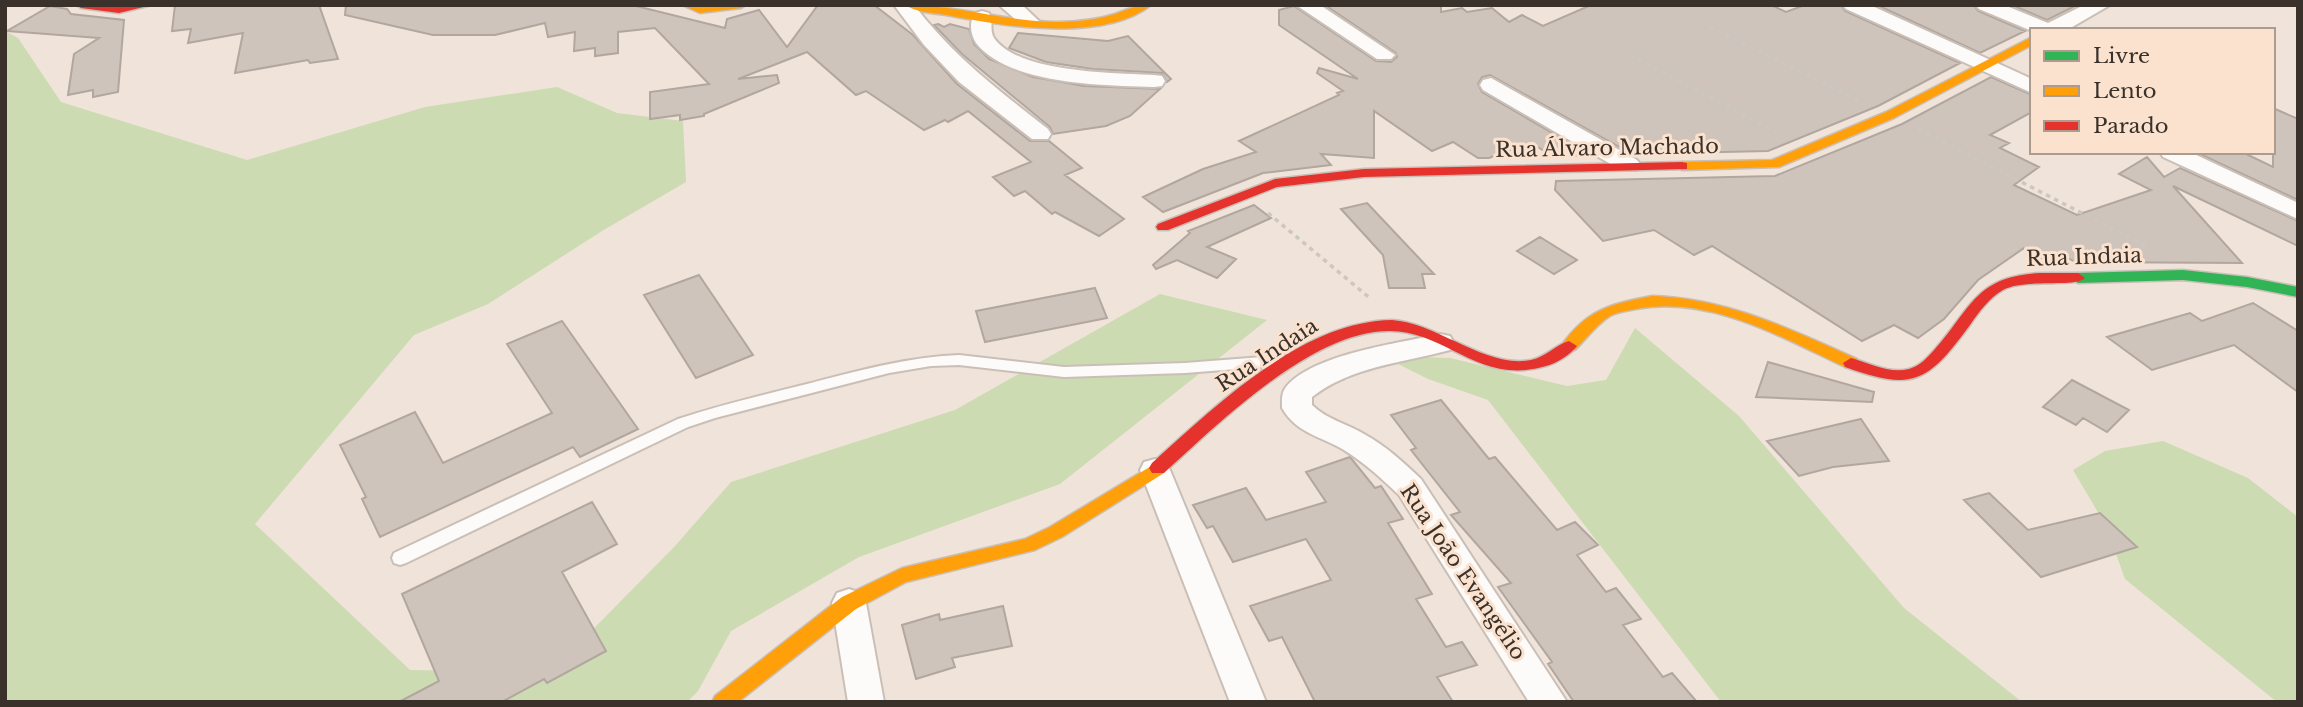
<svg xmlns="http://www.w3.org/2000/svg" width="2303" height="707" viewBox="0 0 2303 707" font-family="'Libre Baskerville',serif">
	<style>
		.green { fill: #ccdbb2 }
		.building { fill: #cec4bb; stroke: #b1a79f; stroke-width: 2 }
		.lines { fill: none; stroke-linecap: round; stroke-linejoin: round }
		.lane-casing { stroke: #cabfb7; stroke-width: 4 }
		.street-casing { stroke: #cabfb7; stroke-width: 4 }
		.fast-casing { stroke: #cabfb7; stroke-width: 3 }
		.slow-casing { stroke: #cabfb7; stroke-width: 3 }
		.jam-casing { stroke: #cabfb7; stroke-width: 3 }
		.path { stroke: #cbc7c3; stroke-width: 3.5; stroke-dasharray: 4.5 4.5; stroke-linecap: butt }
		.lane { fill: #fdfbf9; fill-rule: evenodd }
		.street { fill: #fdfbf9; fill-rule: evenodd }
		.fast { fill: #30b455; fill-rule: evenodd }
		.slow { fill: #ff9f0a; fill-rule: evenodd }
		.jam { fill: #e5322d; fill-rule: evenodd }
		.labels { text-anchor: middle; stroke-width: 6; stroke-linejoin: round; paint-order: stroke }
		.street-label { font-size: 21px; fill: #3a312a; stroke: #fae2cf }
	</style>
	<rect width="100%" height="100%" fill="#f0e3d9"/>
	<path class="green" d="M5,31L18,38L61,102L247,160L425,107L557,87L617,113L683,121L686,182L602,231L488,304L414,335L255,524L410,670L551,672L675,546L731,482L955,410L1160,294L1267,320L1060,484L859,557L731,631L698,691L687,702H5Z
		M1635,328L1739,416L1904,608L2022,702H1721L1488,400L1428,379L1398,364L1421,357L1450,358L1567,386L1606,380Z
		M2163,441L2248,478L2298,517V702H2277L2125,579L2106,526L2073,470L2105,451Z"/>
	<path class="building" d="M175,5H319L338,59L310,63L308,60L235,73L243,33L188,43L191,29L172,31Z
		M346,5H632L725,28L727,19L759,10L787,47L818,5H874L913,35L957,84L1030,141H1049L1082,168L1065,175L1124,219L1099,236L1055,212L1052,214L1025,191L1014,196L993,177L1031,162L968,111L948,122L945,120L924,130L866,91L856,95L807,52L738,79L777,75L779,83L704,114V116L680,120V115L650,119V92L709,84L655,28L618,32V53L595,56V48L574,51L575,32L548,37L545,23L495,35H433L345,15Z
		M1325,5H1441V12L1462,8L1467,12L1492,8L1509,22L1522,15L1543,26L1591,5H1771L1786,12L1805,5H1841L1845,11L1960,63L1878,106L1768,151L1632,154L1490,75L1482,77L1478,84L1482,92L1590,155L1552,156L1533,144L1513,152L1509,150L1489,158H1478L1453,142L1432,151L1374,111V158L1321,154L1331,165L1263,173L1163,212L1143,197L1203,169L1256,152L1239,141L1339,95L1337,93L1343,91L1317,73L1319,68L1358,79L1279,25V10L1294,6L1376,61L1391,62L1397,57L1396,53Z
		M1877,5H1974L1978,11L2025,31L1980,53Z
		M2012,5H2077L2047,20Z
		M50,6L67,9L71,14L124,20L118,92L93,97V90L68,95L74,54L99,38L7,31Z
		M938,24L944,27L950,24L969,29L974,44L989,59L1033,77L1084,86L1160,89L1130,116L1106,126L1053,134L1050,127L962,54L934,25Z
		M1018,33L1108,41L1128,36L1171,79L1167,82L1162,73L1093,69L1046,62L1009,48Z
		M1991,77L2032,95V112L1990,135L2009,143L2000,148L2039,167L2014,185L2077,215L2151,190L2119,174L2147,157L2164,177L2180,168L2298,221V246L2173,186L2242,263L2075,262L2068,258L2052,264L2024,248L1978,280L1944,319L1918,338L1894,325L1862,341L1712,246L1694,255L1654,230L1603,241L1555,190L1556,181L1775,176L1902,124Z
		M2273,108L2298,119V200L2202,155L2207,152H2242L2273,167Z
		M1367,203L1434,274H1422L1425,288H1389L1383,255L1341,209Z
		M1254,205L1271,218L1207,247L1236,259L1217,278L1177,260L1156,269L1153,265L1190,233L1188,231Z
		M1540,237L1577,260L1554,274L1517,251Z
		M699,275L753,355L696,378L644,295Z
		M1095,288L1107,318L985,342L976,311Z
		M2253,303L2298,331V392L2234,345L2152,370L2107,337L2190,313L2202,321Z
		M562,321L638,429L580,457L573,447L380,537L362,499L366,497L340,445L415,412L443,463L552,413L507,344Z
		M1768,362L1874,392L1872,402L1756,397Z
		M2072,380L2129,410L2107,432L2083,418L2076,425L2043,407Z
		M1441,400L1489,459L1495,457L1557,530L1575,522L1598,545L1577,555L1606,592L1616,588L1641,619L1623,625L1663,677L1672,673L1697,702H1574L1548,664L1552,662L1498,587L1511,583L1451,515L1460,512L1411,450L1416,448L1391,415Z
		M1861,419L1889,461L1833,467L1799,476L1767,441Z
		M1350,457L1375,488L1381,486L1403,519L1388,523L1432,594L1416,599L1446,647L1462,642L1477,665L1437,677L1453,702H1315L1282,637L1269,641L1250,606L1331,580L1306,539L1233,562L1213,526L1207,528L1193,505L1246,488L1266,520L1326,502L1306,472Z
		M1989,493L2028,530L2100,513L2137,547L2041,577L1964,500Z
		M592,502L617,544L562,572L606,651L547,683L544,679L502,702H399L439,681L402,594Z
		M1003,606L1012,646L952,658L955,667L916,679L902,625L939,614L940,620Z"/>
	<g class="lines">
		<g class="lane-casing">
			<path id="lane" d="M959,355L1064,367L1185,363L1275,356L1282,361L1275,366L1185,373L1064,377L959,365L931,366L889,373L715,418L688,427L406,563L400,565L394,563L392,558L394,553L678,419C720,405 763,395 807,384C857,371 907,357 959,355Z"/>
		</g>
		<g class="street-casing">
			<path id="street" d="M894,5H914C953,56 998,90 1048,129L1051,134L1048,139H1032L959,82L924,45Z
				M999,5H1022L1040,22L1037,26H1023Z
				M1296,5H1320L1395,55L1391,59H1377Z
				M1843,5H1870L2032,79V93L1846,9Z
				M1976,5H2004L2048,23L2084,5H2110L2067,30L2032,31L1979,9Z
				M982,11L989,13C994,21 989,30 994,38C1018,73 1115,73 1154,75L1162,76L1165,81L1162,86L1154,87C1104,85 1009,85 976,43C970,34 969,21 975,13Z
				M1491,78L1637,160L1641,165L1637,170H1621L1483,90L1480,85L1483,80Z
				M2160,152H2190L2298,203V219L2163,157Z
				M1440,334L1450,336L1454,343L1450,350C1402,363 1352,366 1312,397V405C1327,420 1346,423 1364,434C1386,446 1403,462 1421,479L1567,702H1529L1399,495C1381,478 1365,463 1344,450C1321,436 1297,434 1282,408C1282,401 1281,393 1286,387C1313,354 1400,343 1440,334Z
				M1155,459L1166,462L1170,470L1266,702H1230L1140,470L1144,462Z
				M849,589L861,593L866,603L884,702H848L832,603L837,593Z"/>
		</g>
		<g class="fast-casing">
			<path id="fast" d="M2183,270L2247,277L2298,287V297L2247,287L2183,280L2078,283L2071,278L2078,273Z"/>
		</g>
		<g class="slow-casing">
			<path id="slow" d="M682,5H746L741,8L700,13Z
				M905,5C955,5 1005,21 1056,22C1075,22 1096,20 1115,14C1128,9 1137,5 1151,5C1103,43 1002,26 946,15C933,13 915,12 905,5Z
				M2032,37V45L1894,118L1779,167L1682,170L1675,166L1682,162L1772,160L1886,112Z
				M1652,296C1726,298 1790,329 1857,359L1859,363L1851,368L1845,367C1781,337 1709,295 1636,309C1627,311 1617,312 1610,316C1596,325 1586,339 1575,350H1563L1561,346C1587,309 1611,304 1652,296Z
				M1158,462L1164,463L1167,468L1164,473L1062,537L1035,550L906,582L856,609L738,702H712L715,696L842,597L902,568L1025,539L1050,527Z"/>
		</g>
		<g class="jam-casing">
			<path id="jam" d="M76,5H152L119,13L81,8Z
				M1682,162L1687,163V169L1364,177L1277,187L1168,230H1158L1156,227L1158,224L1275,179L1364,169Z
				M2040,273H2078L2085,278C2076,288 2024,278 2003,290C1989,298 1979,312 1970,325C1928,382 1914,392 1845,367L1843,363L1851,358C1870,363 1889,374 1909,369C1920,366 1928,357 1935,349C1972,307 1976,276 2040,273Z
				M1392,320C1438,323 1486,369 1531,360C1546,357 1555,345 1569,341L1577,346C1570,355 1557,363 1546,366C1479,386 1447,331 1390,331C1313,330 1219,423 1164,473H1152L1149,468L1152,463C1216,406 1302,321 1392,320Z"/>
		</g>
		<path class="path" d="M1709,27L1860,101
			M1630,55L1778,133
			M1918,129L2150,248
			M1268,213L1371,299"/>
		<use href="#lane" class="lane"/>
		<use href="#street" class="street"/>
		<use href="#fast" class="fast"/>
		<use href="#slow" class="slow"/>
		<use href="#jam" class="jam"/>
	</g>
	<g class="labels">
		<g class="street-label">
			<text transform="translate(1607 148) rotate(-1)" y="7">Rua Álvaro Machado</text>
			<text transform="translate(2084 257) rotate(-2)" y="7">Rua Indaia</text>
			<text transform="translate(1267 355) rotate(-33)" y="7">Rua Indaia</text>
			<text transform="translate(1463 572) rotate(56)" y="7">Rua João Evangélio</text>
		</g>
	</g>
	<rect width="2303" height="707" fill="none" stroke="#3a312a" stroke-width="14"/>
	<rect x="2030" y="28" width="245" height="126" fill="#fae2cf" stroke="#ad9b8d" stroke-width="2"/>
	<rect x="2044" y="51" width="35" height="10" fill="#30b455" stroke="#ad9b8d" stroke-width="2"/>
	<text x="2093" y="63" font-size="21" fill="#3a312a">Livre</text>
	<rect x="2044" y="86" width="35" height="10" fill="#ff9f0a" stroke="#ad9b8d" stroke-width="2"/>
	<text x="2093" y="98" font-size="21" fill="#3a312a">Lento</text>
	<rect x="2044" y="121" width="35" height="10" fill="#e5322d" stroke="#ad9b8d" stroke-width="2"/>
	<text x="2093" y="133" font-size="21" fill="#3a312a">Parado</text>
</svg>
